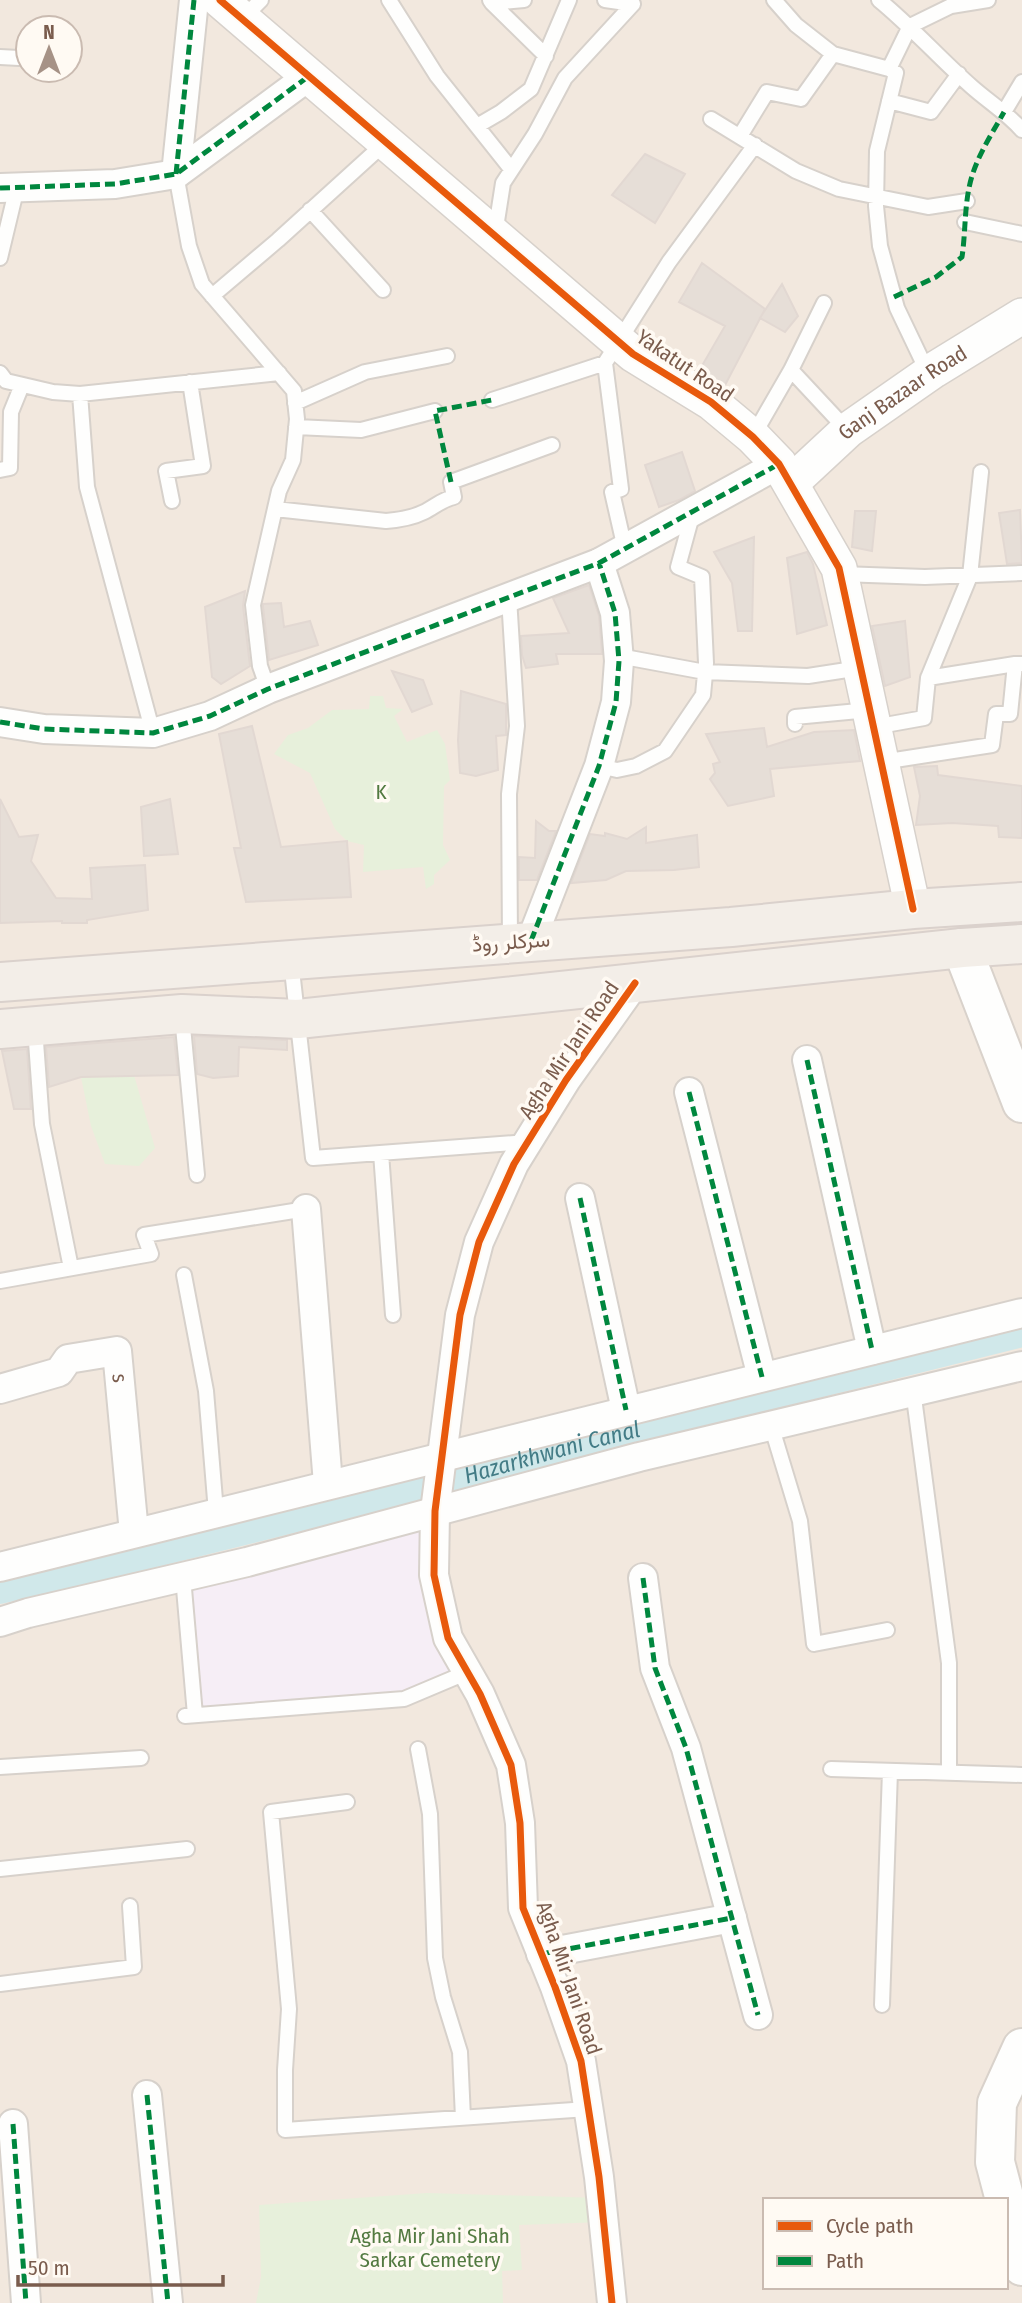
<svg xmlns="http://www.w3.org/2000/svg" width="1022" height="2303" viewBox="0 0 1022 2303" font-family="'Fira Sans Condensed',Vazirmatn,sans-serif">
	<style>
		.residential { fill: #f2e8de; fill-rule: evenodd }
		.education { fill: #f6eef6 }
		.green { fill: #e7f0db }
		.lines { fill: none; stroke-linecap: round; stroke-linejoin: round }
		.canal { stroke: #d0e8ea; stroke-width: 28 }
		.building { fill: #e6ded7; stroke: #e2d8d2; stroke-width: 2 }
		.service-casing { stroke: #d7d1cb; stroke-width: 18 }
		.minor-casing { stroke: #d7d1cb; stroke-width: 32 }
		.tertiary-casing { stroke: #d7d1cb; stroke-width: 38 }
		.secondary-casing { stroke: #d9d2cb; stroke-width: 42 }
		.primary-casing { stroke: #dad1cc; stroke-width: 42 }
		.service { stroke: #fefefd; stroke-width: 14 }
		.minor { stroke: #fefefd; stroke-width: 28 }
		.tertiary { stroke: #fefefd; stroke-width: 35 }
		.secondary { stroke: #fefefd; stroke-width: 38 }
		.primary { stroke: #f3eee8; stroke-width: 38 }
		.quiet { stroke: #00873e; stroke-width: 5; stroke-dasharray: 10 5; stroke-linecap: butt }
		.cycleway-casing { stroke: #fffaf3; stroke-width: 11 }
		.cycleway { stroke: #e8590c; stroke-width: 7 }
		.labels { text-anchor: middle; stroke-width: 7; stroke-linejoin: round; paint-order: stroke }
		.street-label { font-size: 21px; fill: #7a5c4d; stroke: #fffaf3 }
		.park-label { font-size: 21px; fill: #537a41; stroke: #fffaf3 }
		.water-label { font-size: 23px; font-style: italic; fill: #437c86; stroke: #fffaf3 }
	</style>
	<rect width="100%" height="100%" fill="#f9f5f0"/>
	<path class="residential" d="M0,0H1022V2303H0ZM28,28H70V70H28ZM765,2200H1006V2287H765Z"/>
	<path class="education" d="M435,1511L467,1672L404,1699L195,1715L183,1577Z"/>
	<path class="green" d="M370,696H383L386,708L403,709L394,716L407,742L437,730L445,744L450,780L444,786L443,845L450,860L434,875V884L426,889L423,867L363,872L364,845L347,841L335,829L310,773L274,754L288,735L308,728L332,710L369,709Z
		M134,1075L155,1148L139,1166L105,1164L91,1126L81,1077Z
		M427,2193L601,2198L603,2222L519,2225L522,2270L502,2271L503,2303H256L261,2277L259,2205Z"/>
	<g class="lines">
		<path class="canal" id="s1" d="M0,1590L164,1551L468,1475L581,1443L1022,1333"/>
	</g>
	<path class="building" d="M645,154L685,174L655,223L612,195Z
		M702,263L765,309L724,387L699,371L725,326L679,302Z
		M782,284L798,316L785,332L760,318Z
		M682,452L695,491L679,500L659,507L645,465Z
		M1020,510L1022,563L1007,564L999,513Z
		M855,511H876L872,551L852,547Z
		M754,537L752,631H738L732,583L714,552Z
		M807,552L813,564L827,625L797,634L787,558Z
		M589,585L599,616L602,654H556L558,664L526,668L522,655L521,636L569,633L553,598Z
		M245,591L243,606L250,666L221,684L212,677L205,607Z
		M281,603L284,627L310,621L318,645L269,660L263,606V604Z
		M905,621L910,677L885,686L872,626Z
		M392,671L423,680L432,704L412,712Z
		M461,691L506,704V735L496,736L498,770L476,776L460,773L458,740Z
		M252,726L281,847L347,841L351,897L246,902L234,848H241L219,734Z
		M764,728L767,747L814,732L854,730L860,761L770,769L774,796L728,806L710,779L715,773L713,764L720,762L706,734Z
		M937,766L938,775L1022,786V838L999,837L998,826L952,823L916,825L920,796L914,767Z
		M0,799L19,837L38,835L31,861L56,898L92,899L90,868L145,865L148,910L87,920V923H62V921L0,923Z
		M170,799L178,854L144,856L141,807Z
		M536,821L549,831H556L537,880H519V857L535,858Z
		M646,827V843L697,835L699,867L674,870L626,871L606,880L571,883L590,834L605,836V833L627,839Z
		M194,1036L287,1040V1050L239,1047L238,1076L213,1078L197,1074Z
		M174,1037L178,1075L81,1077L49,1087L46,1047Z
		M27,1049L31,1109H14L2,1051Z"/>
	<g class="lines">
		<g class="service-casing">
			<path id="service" d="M389,0L437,76L511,169
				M490,0L492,3L524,0
				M605,0L633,4
				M774,0L796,25L833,54
				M879,0C912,27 940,59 972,87C989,102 1007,113 1022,130
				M492,3L546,56
				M242,19L261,0
				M0,57L19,58
				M889,101L931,112L959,74
				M1004,112L1022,82
				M711,119L796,171L839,189L928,207L967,201
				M477,126L501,112L531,89L569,0
				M740,136L767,92L801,99L833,54L889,69
				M176,174L189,246L202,284L294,391L297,419L293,460L279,491L253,605L260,666L268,689
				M310,210L383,290
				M965,222L1022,234
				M495,234L503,183L535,134L565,78L633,4
				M0,258L17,187
				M212,296L278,240L386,142
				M791,370L847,430
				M0,373L6,381L53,392L80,394L279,373
				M928,373L897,308L880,246L876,206L877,151L896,73L889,69L910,26L951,6L988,0
				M80,394L87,487L153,733
				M492,400L605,363
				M295,403L365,372L447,356
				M296,427L361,430L435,411
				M753,436L791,370L824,303
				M0,470L10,468L11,412L22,385
				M172,501L166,471L203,466L190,382
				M275,509L386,521C399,520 412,518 424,512C434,507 443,499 454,497L451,482L552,445
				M625,549L612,492L621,489L605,363L669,262L755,145
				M841,574L925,577L1022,573
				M509,598L517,726L509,794L510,942
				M619,656L705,672L808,676L860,668
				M928,678L970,576L981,472
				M795,724V717L869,710
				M874,727L924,718L928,678L1015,664
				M882,762L992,745L996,714H1010L1015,664H1022
				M599,766L617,770L636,766L665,751L703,695L706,663L702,577L678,567L693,512
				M291,961L313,1158L528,1142
				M182,1016L197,1175
				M35,1028L42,1124L71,1268
				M381,1153L393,1315
				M184,1275L206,1391L216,1512
				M0,1281L151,1254L144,1235L306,1209
				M913,1390L949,1663V1773
				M771,1425L800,1521L814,1644L887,1630
				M183,1577L195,1715
				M185,1716L404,1699L468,1672
				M418,1749L430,1814L435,1958L443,1997L460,2052L463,2118
				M0,1767L141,1758
				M831,1769L1022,1775
				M347,1802L271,1812L289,2009L285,2070V2130L588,2109
				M0,1869L187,1849
				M0,1984L134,1967L130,1906
				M882,2005L890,1771"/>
		</g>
		<g class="minor-casing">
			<g id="minor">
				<path d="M176,174L194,0"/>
				<path d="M0,188L115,184L176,174L309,76"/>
				<path d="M0,722L44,729L153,733L210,716L268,689L599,563L779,464"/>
				<path d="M531,941L599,766L616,702L619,661L615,613L599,563"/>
				<path d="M807,1060L872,1350"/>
				<path d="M689,1092L762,1377"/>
				<path d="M580,1198L626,1410"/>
				<path d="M306,1209L328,1484"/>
				<path id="s2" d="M0,1389L59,1372L68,1359L117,1351L134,1533"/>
				<path d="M0,1567L1022,1313"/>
				<path d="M643,1578L655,1668L686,1748L758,2015"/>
				<path d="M0,1622L28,1613L247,1562L639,1457L1022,1366"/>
				<path d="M541,1954L732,1918"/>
				<path d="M147,2095L168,2303"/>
				<path d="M13,2124L26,2303"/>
				<path d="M612,2303L599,2177L581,2061L555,1987L523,1908L520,1823L511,1765L480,1694L448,1638L434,1575L435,1511L460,1315L479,1242L514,1164L566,1080L635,983"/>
			</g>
		</g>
		<g class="tertiary-casing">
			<g id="tertiary">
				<path d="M220,0L633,354L711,402L753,437L779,464L839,568L913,909"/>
				<path id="s3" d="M791,483L848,430L934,370L1022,316"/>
			</g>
		</g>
		<g class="secondary-casing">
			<path id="secondary" d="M962,948L1022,1103
				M1005,2200L995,2162L997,2103L1022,2048
				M1006,2206L1022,2266"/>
		</g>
		<g class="primary-casing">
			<path id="primary" d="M0,982L731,927L913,909L1022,902
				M0,1029L182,1014L298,1019L962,948L1022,944"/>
		</g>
		<use href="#service" class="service"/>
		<use href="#minor" class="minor"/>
		<use href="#tertiary" class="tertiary"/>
		<use href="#secondary" class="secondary"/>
		<use href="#primary" class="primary"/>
		<path class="quiet" d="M176,174L194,0
			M0,188L115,184L176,174L309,76
			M894,297L936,277L962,257C966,230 964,202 972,176C979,153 993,132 1004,112
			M451,482L435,411L492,400
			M0,722L44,729L153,733L210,716L268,689L599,563L779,464
			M531,941L599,766L616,702L619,661L615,613L599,563
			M807,1060L872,1350
			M689,1092L762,1377
			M580,1198L626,1410
			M643,1578L655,1668L686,1748L758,2015
			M541,1954L732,1918
			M147,2095L168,2303
			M13,2124L26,2303"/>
		<g class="cycleway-casing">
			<path id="cycleway" d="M220,0L633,354L711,402L753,437L779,464L839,568L913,909
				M612,2303L599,2177L581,2061L555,1987L523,1908L520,1823L511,1765L480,1694L448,1638L434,1575L435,1511L460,1315L479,1242L514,1164L566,1080L635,983"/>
		</g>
		<use href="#cycleway" class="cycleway"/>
	</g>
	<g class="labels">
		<g class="street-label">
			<text transform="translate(685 366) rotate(34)" y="7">Yakatut Road</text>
			<text dy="7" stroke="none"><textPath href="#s3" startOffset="144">Ganj Bazaar Road</textPath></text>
			<text transform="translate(511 942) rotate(-4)" y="7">سرکلر روڈ</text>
			<text transform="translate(569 1050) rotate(-56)" y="7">Agha Mir Jani Road</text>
			<text dy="7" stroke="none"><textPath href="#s2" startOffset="154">s</textPath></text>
			<text transform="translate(569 1978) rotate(71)" y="7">Agha Mir Jani Road</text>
		</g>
		<g class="park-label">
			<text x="381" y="799">K</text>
			<text x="430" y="2243">Agha Mir Jani Shah<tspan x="430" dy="24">Sarkar Cemetery</tspan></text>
		</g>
		<g class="water-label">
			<text dy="8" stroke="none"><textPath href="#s1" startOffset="569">Hazarkhwani Canal</textPath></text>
		</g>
	</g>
	<rect x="763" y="2198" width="245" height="91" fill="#fffaf3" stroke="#cabbb1" stroke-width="2"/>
	<rect x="777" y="2221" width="35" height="10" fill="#e8590c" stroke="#cabbb1" stroke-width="2"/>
	<text x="826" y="2233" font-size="21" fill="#7a5c4d">Cycle path</text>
	<rect x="777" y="2256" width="35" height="10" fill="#00873e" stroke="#cabbb1" stroke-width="2"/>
	<text x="826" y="2268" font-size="21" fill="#7a5c4d">Path</text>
	<g transform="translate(49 49)"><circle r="33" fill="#fffaf3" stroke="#cabbb1" stroke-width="2"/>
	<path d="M0-5L12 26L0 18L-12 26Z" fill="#a69286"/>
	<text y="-10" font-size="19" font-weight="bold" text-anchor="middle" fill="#7a5c4d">N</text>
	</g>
	<path d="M18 2275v10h205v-10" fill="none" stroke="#7a5c4d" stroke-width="3.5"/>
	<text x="28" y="2275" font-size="21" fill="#7a5c4d" stroke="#fffaf3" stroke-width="5" paint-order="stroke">50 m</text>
</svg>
